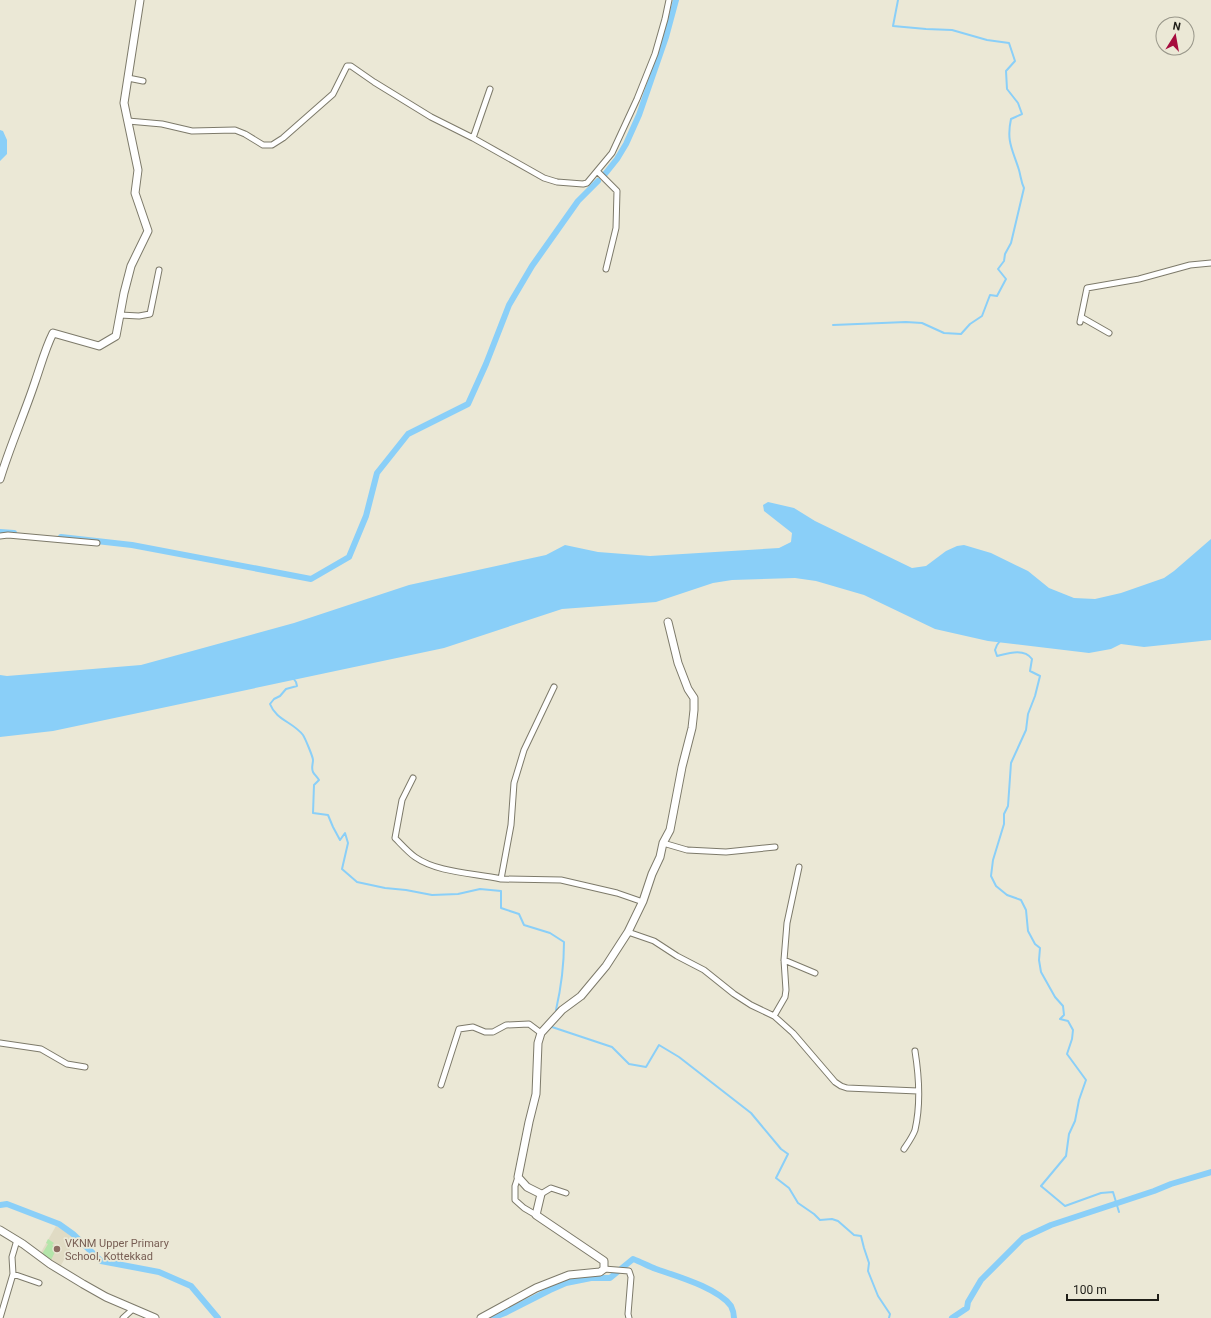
<svg xmlns="http://www.w3.org/2000/svg" width="1211" height="1318" viewBox="0 0 1211 1318" font-family="Roboto,sans-serif">
	<style>
		.built { fill: #e0dbc4 }
		.green { fill: #b4e5aa }
		.water { fill: #8acff8 }
		.lines { fill: none; stroke-linecap: round; stroke-linejoin: round }
		.stream { stroke: #8acff8; stroke-width: 2 }
		.canal { stroke: #8acff8; stroke-width: 6 }
		.street-casing { stroke: #7d7a6a; stroke-width: 7 }
		.secondary-casing { stroke: #7d7a6a; stroke-width: 9 }
		.street { stroke: #fff; stroke-width: 5 }
		.secondary { stroke: #fff; stroke-width: 7 }
		.education-dot { fill: #8d6e63; stroke: #ebe8d6; stroke-width: 1.5 }
		.labels { text-anchor: middle; stroke-width: 3.5; stroke-linejoin: round; paint-order: stroke }
		.education-label { font-size: 11px; fill: #785e54; stroke: #ebe8d6; text-anchor: start }
	</style>
	<rect width="100%" height="100%" fill="#ebe8d6"/>
	<path class="built" d="M56,1226L76,1238L60,1267L40,1254Z"/>
	<path class="green" d="M48,1239L54,1243L52,1245L57,1248L51,1260L42,1254L48,1244L46,1243Z"/>
	<path class="water" d="M0,130L3,131L7,140V154L0,161Z
		M768,502L794,508L815,521L912,568L926,566L946,551L957,546L964,545L991,553L1028,571L1049,588L1074,598L1095,599L1121,593L1164,578L1174,571L1211,539V640L1144,647L1121,644L1111,649L1089,653L988,641L935,629L864,595L816,581L795,578L732,580L713,583L656,602L562,609L444,648L53,731L0,737V675L7,676L141,665L294,623L409,585L546,555L565,545L598,552L650,556L779,548L791,542L792,533L764,511L763,505Z"/>
	<g class="lines">
		<path class="stream" d="M833,325L906,322L922,323L944,333L961,334L970,324L982,316L990,295L997,296L1006,279L998,269L1004,261L1005,254L1011,243L1024,188C1021,182 1021,177 1019,170C1013,150 1006,142 1011,119L1022,114L1018,103L1007,89L1006,71L1015,61L1009,43L987,40L952,30L926,29L893,26L898,0
			M1000,641L997,645L995,650L997,656C1009,653 1024,648 1032,659L1030,671L1040,676L1035,696L1028,714L1026,730L1011,763L1008,806L1004,814V824L993,860L991,876L996,886L1007,895L1021,900L1026,910L1028,931L1035,944L1040,948L1039,960L1041,972L1055,997L1063,1006L1064,1015L1060,1019L1068,1021L1073,1030L1072,1039L1067,1054L1086,1080L1079,1100L1075,1121L1069,1134L1066,1156L1041,1186L1065,1206L1101,1193L1113,1192L1119,1212
			M293,678L296,682L297,686L286,689L280,696L274,699L270,704C276,720 293,722 303,735C305,738 313,757 313,760C313,764 311,768 313,772C314,774 317,777 319,780L314,785L313,813L328,815L333,827L340,840L345,833L348,843L342,869L357,882L385,888L406,890L432,895L458,894L480,889L501,891V908L519,914L524,925L550,933L564,942C564,965 561,988 556,1010
			M552,1027L612,1047L629,1064L646,1067L659,1045L679,1057L751,1113L781,1149L788,1154L776,1178L789,1188L798,1203L814,1214L820,1220L832,1219L838,1221L854,1235L861,1236L864,1248L869,1263L868,1271L878,1296L890,1314L889,1318"/>
		<path class="canal" d="M605,174L617,159L626,144L639,115L666,37L676,0
			M0,532L14,533
			M61,537L132,545L311,579L349,557L366,516L377,473L408,434L468,404L486,364L509,305L532,266L578,201L598,181
			M0,1205L7,1204L59,1224L73,1234L101,1261L159,1272L191,1286L218,1318
			M492,1318L505,1313L550,1290L566,1283L591,1278H610L633,1259C641,1262 648,1266 656,1269C676,1276 718,1288 731,1306C733,1310 734,1314 734,1318
			M952,1318L967,1308L968,1302L981,1280L1023,1238L1051,1225L1154,1191L1171,1184L1211,1172"/>
		<g class="street-casing">
			<path id="street" d="M128,78L143,81
				M128,121L162,124L192,131L235,130L245,134L263,145H272L283,138L333,94L347,66H351L374,82L431,117L473,138L544,178L557,182L583,184L587,183L612,153L637,99L655,54L665,19L669,0
				M473,138L490,89
				M597,171L617,191L616,228L606,269
				M120,315L139,316L150,314L159,270
				M1081,317L1109,333
				M1080,322L1087,288L1139,279L1190,265L1211,263
				M0,536L8,535L97,543
				M554,687L524,750L514,783L511,825L501,879L561,880L617,893L643,902
				M413,778L402,800L395,838C401,844 408,852 415,857C438,873 474,873 501,879
				M663,843L687,850L726,852L775,847
				M628,932L654,941L677,956L704,970L734,994L751,1005L774,1016L793,1033L835,1082L841,1086L847,1088L918,1091
				M784,960L815,973
				M774,1016L785,997L786,990L784,960L787,923L799,867
				M0,1043L41,1049L67,1064L85,1067
				M441,1085L459,1029L473,1027L485,1032H493L506,1025L529,1024L541,1033
				M904,1149C908,1143 913,1136 915,1130C921,1104 919,1076 915,1051
				M518,1177L515,1186V1200L524,1208L536,1215
				M541,1194L551,1188L566,1193
				M604,1269L629,1271L631,1277L628,1314L629,1318
				M13,1274L39,1283
				M0,1318L13,1274L12,1257L17,1240
				M123,1318L133,1309"/>
		</g>
		<g class="secondary-casing">
			<path id="secondary" d="M0,479C10,446 24,415 35,382C41,365 45,349 53,333L99,346L116,336L124,293L131,266L148,231L135,193L138,170L124,103L140,0
				M0,1230L23,1244L50,1264L83,1284L106,1297L155,1318
				M481,1318L536,1288L569,1275L600,1272L604,1269V1261L536,1215L541,1194L527,1187L518,1177L529,1122L536,1094L538,1043L541,1033L562,1010L581,996L606,966L628,932L643,901L652,874L660,857L663,843L670,830L682,767L692,728L694,710V698L688,689L678,663L668,622"/>
		</g>
		<use href="#street" class="street"/>
		<use href="#secondary" class="secondary"/>
	</g>
	<circle class="education-dot" cx="57" cy="1249" r="4"/>
	<g class="labels">
		<g class="education-label">
			<text x="65" y="1247">VKNM Upper Primary<tspan x="65" dy="13">School, Kottekkad</tspan></text>
		</g>
	</g>
	<g transform="translate(1175 36) rotate(11)"><circle r="19" fill="#ebe8d6" stroke="#99978a"/>
	<path d="M0-3L7 15L0 10L-7 15Z" fill="#a60c3e"/>
	<text y="-6" font-size="11" font-weight="bold" text-anchor="middle" fill="#1f1e18">N</text>
	</g>
	<path d="M1067 1294v6h91v-6" fill="none" stroke="#1f1e18" stroke-width="2"/>
	<text x="1073" y="1294" font-size="12" fill="#1f1e18" stroke="#ebe8d6" stroke-width="3" paint-order="stroke">100 m</text>
</svg>
